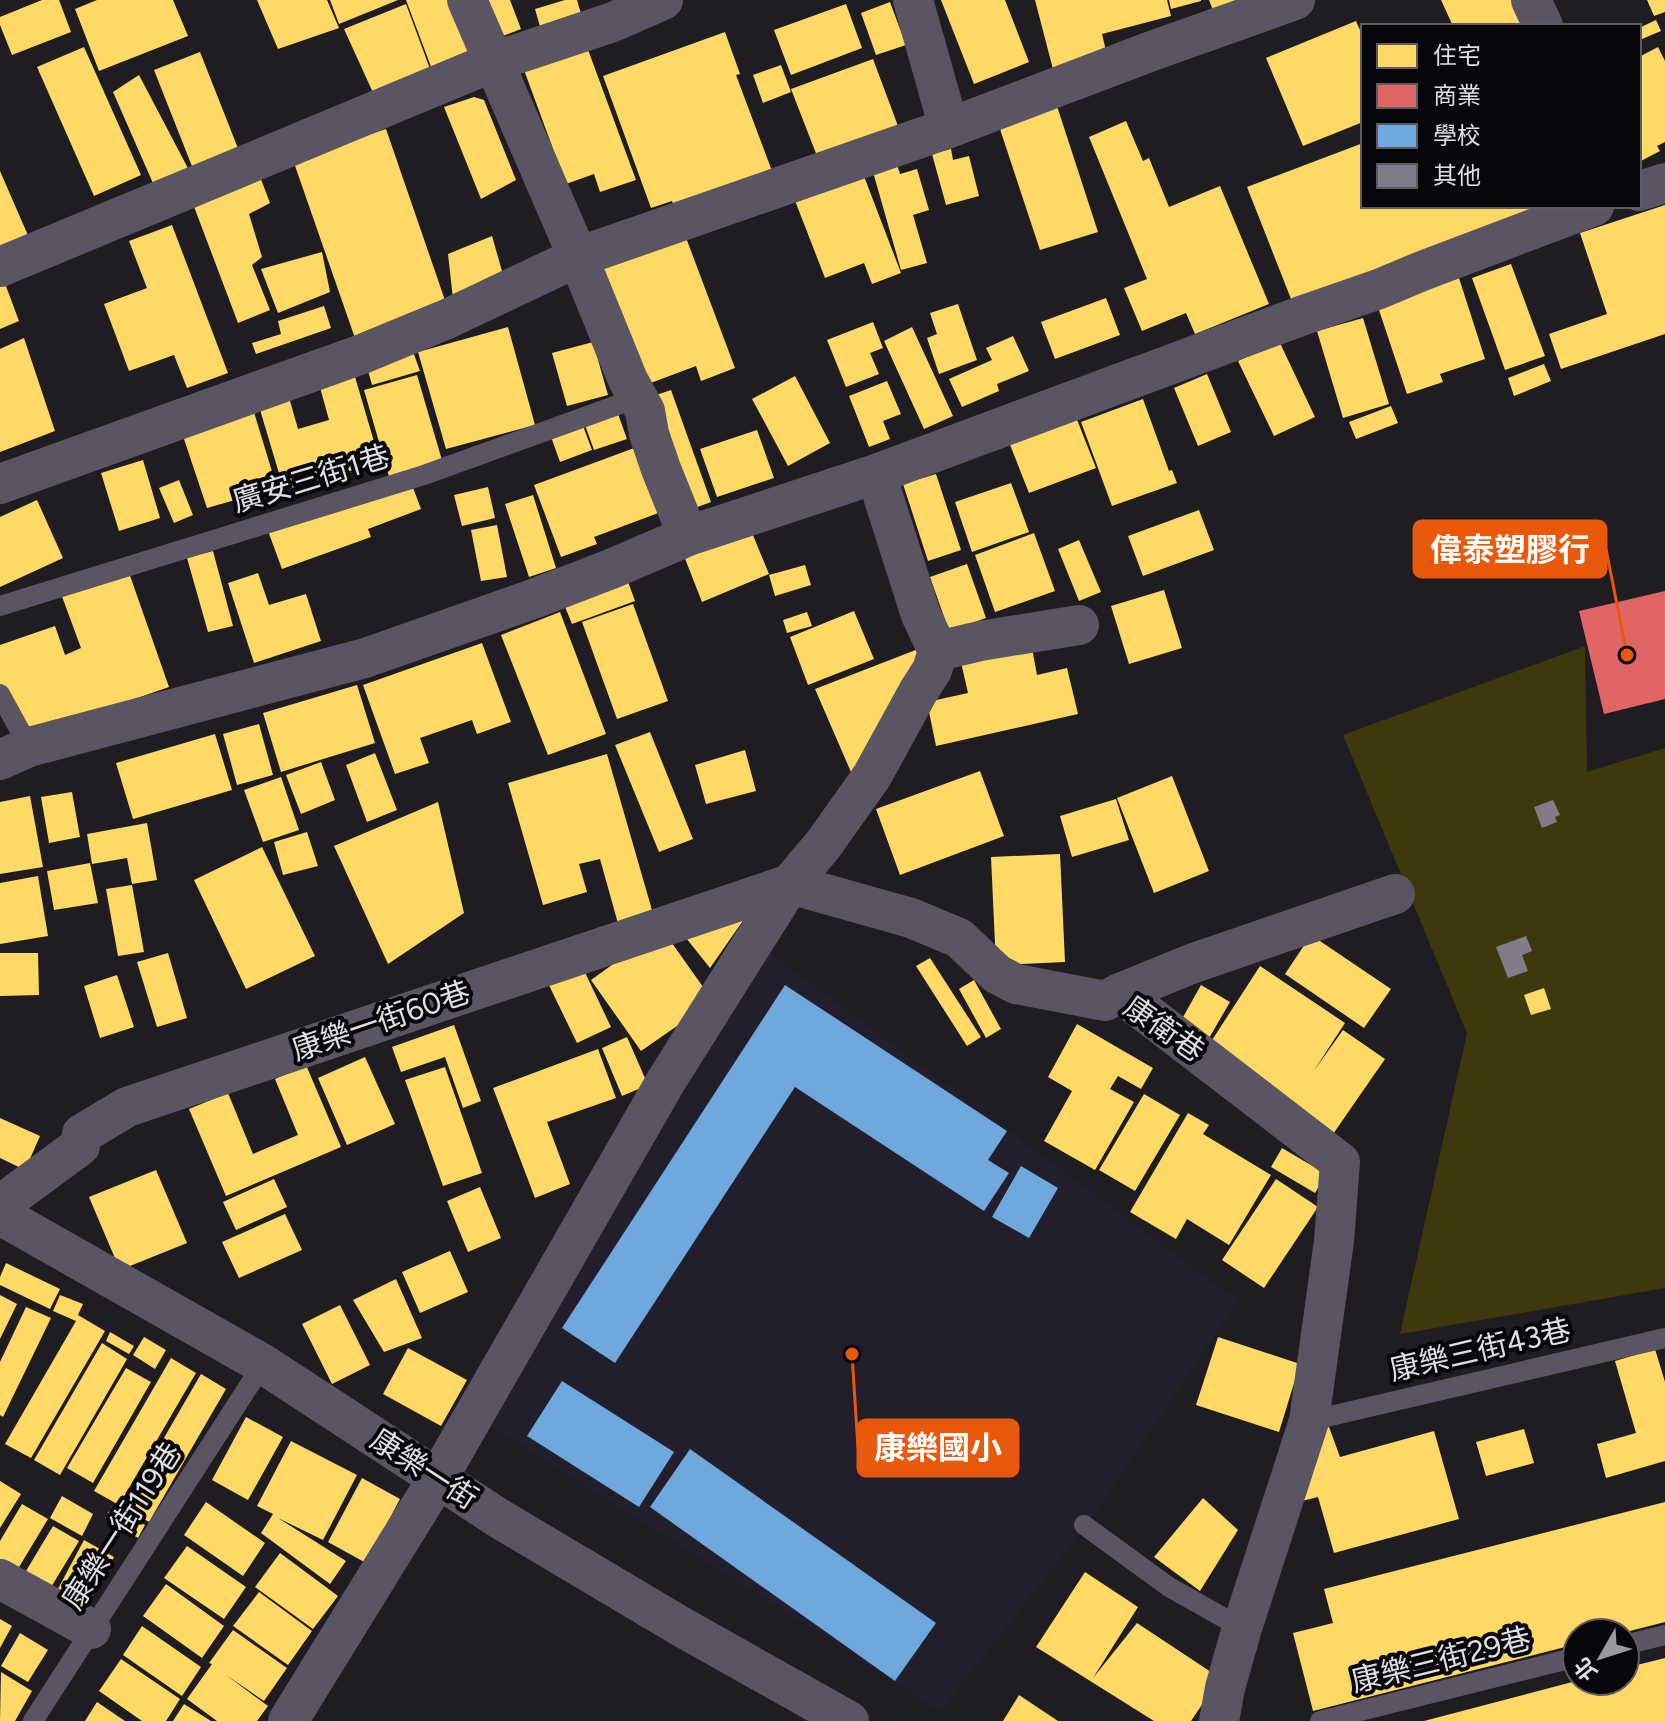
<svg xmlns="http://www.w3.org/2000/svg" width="1665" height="1721" viewBox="0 0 1665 1721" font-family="Figtree,'Noto Sans TC',sans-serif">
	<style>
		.built { fill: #231e2c }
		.green { fill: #3e390d }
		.homes { fill: #ffd966 }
		.shops { fill: #e06666 }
		.schools { fill: #6fa8dc }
		.building { fill: #817b8a }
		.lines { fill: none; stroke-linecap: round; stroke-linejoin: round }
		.lane { stroke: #5a5463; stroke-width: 20 }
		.street { stroke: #5a5463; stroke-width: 40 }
		.labels { text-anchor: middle; stroke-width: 8; stroke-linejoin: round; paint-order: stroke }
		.street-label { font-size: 30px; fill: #e0dde4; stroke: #07060a }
		.leader { fill: none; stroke: #e8590c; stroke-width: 3 }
		.callout-dot { fill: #e8590c; stroke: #07060a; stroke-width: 3 }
		.callout { fill: #e8590c; stroke: #e8590c; stroke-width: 3 }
		.callout-label { font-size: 32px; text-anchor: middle; font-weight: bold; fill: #fff }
	</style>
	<rect width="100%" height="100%" fill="#1f1c22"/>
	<path class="built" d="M760,946L1238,1301L1092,1518L940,1712L895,1681L466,1410Z"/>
	<path class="green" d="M1585,646L1587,772L1665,748V1288L1400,1334L1467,1033L1343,735Z"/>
	<path class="homes" d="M42,0H59L71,32L12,55L0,25V17Z
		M97,0H173L188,36L99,71L75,9Z
		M257,0H327L339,28L278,49Z
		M330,0H398L339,24Z
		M406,0H452L473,57L433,72Z
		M474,0H510L521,29L490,41Z
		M565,0H577L584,24L543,37L535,9Z
		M941,0H1005L1029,62L974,84Z
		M1035,0H1167L1171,16L1102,34L1108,59L1054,73Z
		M1169,0H1201V1L1171,9Z
		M1209,0H1247L1214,13Z
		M1441,0H1524L1527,26H1453Z
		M1647,0H1665V12L1654,16Z
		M890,2L906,45L876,55L861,13Z
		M406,4L433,77L375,97L344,29Z
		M846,4L862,48L791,75L774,30Z
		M1656,20L1661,31L1642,39L1639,28Z
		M1356,21L1363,37V122L1303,146L1266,58Z
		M725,32L740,74L736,75L775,179L677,215L672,201L651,208L603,76Z
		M84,47L141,175L94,196L37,67Z
		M587,47L636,180L600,192L594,174L566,184L524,70Z
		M1658,47L1665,61V142L1657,146L1660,151L1639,162V57Z
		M200,52L243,161L197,179L154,70Z
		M873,59L898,126L817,156L791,89Z
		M781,65L791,92L763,103L753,75Z
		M139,75L191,174L156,190L113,92Z
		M474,97L484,100L516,180L481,199L444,107Z
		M1055,100L1098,232L1040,250L997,120Z
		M1126,121L1143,161L1149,158L1169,207L1220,186L1269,304L1195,334L1186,313L1142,331L1124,288L1147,279L1089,137Z
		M386,129L448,309L356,341L293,160Z
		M1363,143V206H1551L1293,304L1247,187Z
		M951,149L953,160L969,156L979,196L946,205L932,154Z
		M895,158L900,174L917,169L929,210L913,215L927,263L901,270L871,165Z
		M0,171L30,240L0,252Z
		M862,171L901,273L872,284L864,263L825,278L794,198Z
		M259,174L270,203L249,214L262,257L252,265L270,310L238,323L193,204Z
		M1665,205V334L1561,369L1549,334L1607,314L1580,233Z
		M172,225L228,373L187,388L174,355L129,371L104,304L147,288L129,241Z
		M685,235L735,368L701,381L696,366L640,387L595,268Z
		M492,236L504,278L453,299L448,254Z
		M322,252L330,292L278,313L261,269Z
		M1511,264L1545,356L1505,370L1472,278Z
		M0,270L19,321L0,329Z
		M1459,278L1485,359L1440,374L1443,382L1407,394L1377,304Z
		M1106,298L1120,335L1055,359L1041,322Z
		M958,304L977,360L939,374L927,338L937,334L930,313Z
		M324,306L331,328L256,354L252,343L281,334L278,321Z
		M1363,318L1389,404L1343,418L1317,331Z
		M873,322L883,348L870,353L879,374L846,387L827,340Z
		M508,327L535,425L446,449L418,352Z
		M912,327L953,416L924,429L884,341Z
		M1013,336L1029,371L997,384L999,391L962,407L949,379L992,360L986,348Z
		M24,338L55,431L0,452V349Z
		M1279,341L1315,417L1274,436L1238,361Z
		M593,342L608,395L567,406L552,353Z
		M411,346L420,371L372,385L365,360Z
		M1544,364L1551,381L1514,396L1508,378Z
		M353,370L380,462L284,490L258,403L288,394L298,429L329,420L318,380Z
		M1207,374L1231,432L1198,446L1174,388Z
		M417,375L444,467L409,477L421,509L368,529L371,537L282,569L264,520L390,480L364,390Z
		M795,376L830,443L788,466L752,399Z
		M887,381L901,414L883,421L890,439L869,447L849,396Z
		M671,390L711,502L681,513L641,400Z
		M1143,399L1169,471L1172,470L1177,483L1112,506L1081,422Z
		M1391,406L1398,423L1356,439L1349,422Z
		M253,409L277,488L207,508L181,430Z
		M1074,412L1096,468L1029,493L1007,437Z
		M618,414L627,439L594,450L585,425Z
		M582,423L592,450L560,462L550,434Z
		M757,430L774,478L717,497L700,449Z
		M637,447L661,512L594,537L597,544L561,557L534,485Z
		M143,460L160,518L119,531L101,473Z
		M936,474L961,550L928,561L903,484Z
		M179,480L193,515L174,523L159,488Z
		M1011,483L1029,532L972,552L955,502Z
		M488,487L495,518L462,526L454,495Z
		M533,495L556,568L529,577L505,504Z
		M37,500L63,558L0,587V517Z
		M1199,510L1214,550L1143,576L1128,536Z
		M497,525L507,577L481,581L471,530Z
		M750,528L769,574L702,602L684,556Z
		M1034,533L1055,591L995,612L975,555Z
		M1079,540L1101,592L1079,601L1058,549Z
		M213,551L233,626L208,632L187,558Z
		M967,564L986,618L949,631L930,577Z
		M805,565L811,585L775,596L769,575Z
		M127,567L169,687L14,741L0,702V645L55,626L65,655L81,648L60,591Z
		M258,573L269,605L306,594L321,641L254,663L228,583Z
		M627,579L635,601L572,624L563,602Z
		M1164,590L1182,648L1129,664L1111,606Z
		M633,604L668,701L617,719L582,622Z
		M854,611L874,659L808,685L790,637Z
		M560,612L606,734L548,755L501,635Z
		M807,612L812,626L787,633L783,620Z
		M482,643L511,722L477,734L472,720L420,738L429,763L395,774L363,685Z
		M1031,643L1037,675L1067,668L1078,714L936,746L927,702L968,693L960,658Z
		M926,646L854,779L815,689Z
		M357,685L375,743L281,772L263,713Z
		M259,724L273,775L237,785L223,734Z
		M650,732L693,839L659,852L615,745Z
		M215,734L232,790L133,819L116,763Z
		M745,750L756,791L706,804L695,765Z
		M375,753L397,810L367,822L346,765Z
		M607,754L654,917L619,927L600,859L579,864L587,892L543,905L508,783Z
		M321,762L335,800L301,814L286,775Z
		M980,771L1004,836L900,875L876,809Z
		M1172,776L1209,871L1154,893L1117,798Z
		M281,777L299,830L263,842L244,790Z
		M72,792L80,837L49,843L41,797Z
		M30,796L43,867L0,874V802Z
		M1116,799L1129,840L1072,857L1060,816Z
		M438,802L464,913L388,964L334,846Z
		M147,823L157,880L132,884L127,858L92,864L87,834Z
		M307,832L318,866L283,875L274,842Z
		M262,847L315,956L246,989L194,880Z
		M1060,854L1065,962L996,965L991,857Z
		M90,863L98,903L54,910L47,871Z
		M38,876L48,936L0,944V883Z
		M132,885L144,952L118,956L106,889Z
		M756,902L710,968L682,933Z
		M662,929L713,1001L641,1051L591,980Z
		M1311,935L1391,989L1364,1028L1285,974Z
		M0,953H38L39,995L0,996Z
		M168,953L187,1018L157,1027L137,962Z
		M930,958L981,1037L967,1046L916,966Z
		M580,962L611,1027L577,1043L546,979Z
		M1260,966L1345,1023L1313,1072L1343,1030L1385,1059L1331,1137L1205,1051Z
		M117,975L134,1027L100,1038L84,986Z
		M974,980L1001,1029L986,1038L959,989Z
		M1201,985L1230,1002L1201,1052L1173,1035Z
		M1544,988L1551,1009L1531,1015L1524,995Z
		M1077,1024L1153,1068L1141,1089L1118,1076L1110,1089L1134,1102L1095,1170L1044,1141L1072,1091L1048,1077Z
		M454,1025L481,1101L463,1108L445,1057L401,1072L392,1047Z
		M627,1037L648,1085L622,1096L602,1048Z
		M598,1049L616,1098L547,1122L570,1184L535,1198L493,1088Z
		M365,1057L395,1124L347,1145L318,1078Z
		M306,1065L341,1147L226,1196L189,1109L228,1093L253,1154L298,1135L275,1079Z
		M445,1067L482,1173L443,1186L405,1080Z
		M1144,1094L1180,1115L1135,1191L1099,1170Z
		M1188,1113L1209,1125L1203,1134L1271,1175L1229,1245L1187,1219L1176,1239L1130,1212Z
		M0,1118L40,1136L25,1170L0,1158Z
		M1282,1148L1326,1174L1315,1193L1271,1167Z
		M156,1170L187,1243L120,1270L89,1197Z
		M274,1179L287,1207L236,1230L223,1202Z
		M1276,1179L1318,1207L1264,1288L1222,1260Z
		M480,1187L501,1238L468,1252L447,1201Z
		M285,1214L302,1250L239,1278L222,1242Z
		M450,1251L468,1292L420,1313L402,1272Z
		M6,1263L60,1289L50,1309L0,1285V1277Z
		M396,1279L422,1338L384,1352L353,1300Z
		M0,1295L17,1304L0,1339Z
		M60,1295L83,1304L78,1315L105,1331L31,1458L5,1444L76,1321L53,1311Z
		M340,1305L370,1365L332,1384L302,1324Z
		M26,1307L51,1318L3,1417L0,1415V1362Z
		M110,1332L134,1346L129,1354L106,1341Z
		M144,1337L166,1350L155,1369L133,1355Z
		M1218,1337L1300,1364L1279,1432L1196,1405Z
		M102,1343L127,1359L60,1475L34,1460Z
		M408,1348L467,1380L441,1426L383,1394Z
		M1655,1349L1665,1382V1461L1606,1478L1597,1444L1636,1433L1615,1361Z
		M171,1358L196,1373L119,1505L94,1491Z
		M126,1368L151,1382L93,1483L67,1468Z
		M201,1374L226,1389L149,1522L124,1507Z
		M246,1417L283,1437L248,1500L212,1480Z
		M1329,1427L1340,1457L1434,1431L1459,1519L1334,1553L1318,1497L1302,1501L1314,1430Z
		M1524,1429L1534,1463L1486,1476L1476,1442Z
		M291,1441L357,1475L323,1540L278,1518L346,1561L330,1584L261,1533L273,1514L257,1506Z
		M362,1478L400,1499L366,1563L328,1542Z
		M0,1481L21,1494L0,1528Z
		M62,1496L93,1514L82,1536L50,1518Z
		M1203,1498L1238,1530L1200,1591L1154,1557Z
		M206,1502L265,1543L243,1576L184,1535Z
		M1665,1502V1622L1622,1633H1577V1644L1313,1711L1293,1633L1333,1623L1324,1589Z
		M22,1504L48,1519L7,1587L0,1583V1541Z
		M112,1506L145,1525L138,1538L105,1518Z
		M53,1526L79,1541L42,1602L17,1586Z
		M84,1540L114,1557L80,1618L51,1602Z
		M187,1546L246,1587L224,1619L164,1578Z
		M280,1553L338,1596L313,1629L255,1587Z
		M1085,1572L1138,1607L1093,1678L1137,1623L1220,1678L1191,1721H1154L1036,1647Z
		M166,1584L224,1626L202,1658L143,1616Z
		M259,1592L312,1631L288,1665L233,1626Z
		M0,1619L12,1626L0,1648Z
		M142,1626L201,1667L182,1696L123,1655Z
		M233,1630L287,1668L264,1701L226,1675L268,1706L257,1721H217L187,1699L212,1664L209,1663Z
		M20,1633L48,1650L28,1682L1,1666Z
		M1665,1658V1721H1424L1576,1681H1625V1668Z
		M121,1659L180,1699L166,1721H142L99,1691Z
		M1,1672L32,1691L15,1721H0Z
		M1019,1695L1058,1721H1003Z
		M97,1702L125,1721H85Z
		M184,1704L211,1721H173Z"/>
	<path class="shops" d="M1665,591V699L1604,714L1579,611Z"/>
	<path class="schools" d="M785,985L1007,1131L988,1160L1009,1173L984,1211L795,1087L615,1363L562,1328Z
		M1021,1166L1058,1188L1029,1238L992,1217Z
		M562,1381L674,1452L639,1507L527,1436Z
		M690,1449L936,1623L895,1681L650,1507Z"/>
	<path class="building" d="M1553,800L1560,815L1555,817L1557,822L1542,828L1534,807Z
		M1526,936L1532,951L1522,955L1528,971L1508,978L1496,947Z"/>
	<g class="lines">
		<path class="lane" d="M0,606L424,475L637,398
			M0,694L29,747
			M1309,1421L1665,1338
			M1084,1525L1169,1587L1242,1628
			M1625,1645L1665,1635
			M33,1721L263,1364
			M1320,1721L1577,1657"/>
		<path class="street" d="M467,0L578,257L628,380L645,411L649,434L661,469L688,536
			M913,0L949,128
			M1531,0L1543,26
			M1639,191L1665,183
			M0,267L493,62L613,22L663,0
			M0,484L362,354L447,319L578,257L949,128L1149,52L1295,0
			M938,651L980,641L1079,625
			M0,760L29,747L365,658L533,599L611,569L688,536L876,474L1301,316L1379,289L1422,271L1594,206
			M790,884L911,918L959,938L997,974L1016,984L1105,1001L1120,993L1340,1162L1334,1241L1309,1421L1242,1628L1225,1688L1219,1721
			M1120,993L1191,964L1395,894
			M0,1205L80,1146L82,1134L127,1107L790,884
			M0,1215L263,1364L500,1519L680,1626L849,1721
			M0,1579L91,1629
			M288,1721L438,1478L666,1081L790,884L823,845L872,776L918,692L932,670L938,651L921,615L876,474"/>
	</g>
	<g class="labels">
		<g class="street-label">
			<text transform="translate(311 479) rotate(-17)" y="10">廣安三街1巷</text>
			<text transform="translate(381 1021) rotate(-19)" y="10">康樂一街60巷</text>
			<text transform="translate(1164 1029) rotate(35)" y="10">康衛巷</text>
			<text transform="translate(1480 1350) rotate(-13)" y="10">康樂三街43巷</text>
			<text transform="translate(424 1469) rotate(33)" y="10">康樂一街</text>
			<text transform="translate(122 1526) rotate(-57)" y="10">康樂一街119巷</text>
			<text transform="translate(1441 1660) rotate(-14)" y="10">康樂三街29巷</text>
		</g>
	</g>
	<path class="leader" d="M1627 655L1606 549M852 1354L858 1448"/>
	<g class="callout-dot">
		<circle cx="1627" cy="655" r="8"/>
		<circle cx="852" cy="1354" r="8"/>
	</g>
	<g class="callout">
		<rect x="1414" y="521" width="192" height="56" rx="8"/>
		<rect x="858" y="1420" width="160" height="56" rx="8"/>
	</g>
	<g class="callout-label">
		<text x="1510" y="561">偉泰塑膠行</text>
		<text x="938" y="1459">康樂國小</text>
	</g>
	<rect x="1361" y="24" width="280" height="184" fill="#07060a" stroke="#5e5c61" stroke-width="2"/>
	<rect x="1377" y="44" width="40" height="24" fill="#ffd966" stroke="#5e5c61" stroke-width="2"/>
	<text x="1433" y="64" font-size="24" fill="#e0dde4">住宅</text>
	<rect x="1377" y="84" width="40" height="24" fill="#e06666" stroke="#5e5c61" stroke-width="2"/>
	<text x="1433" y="104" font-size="24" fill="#e0dde4">商業</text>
	<rect x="1377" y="124" width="40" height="24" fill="#6fa8dc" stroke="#5e5c61" stroke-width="2"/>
	<text x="1433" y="144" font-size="24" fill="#e0dde4">學校</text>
	<rect x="1377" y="164" width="40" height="24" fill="#817b8a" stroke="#5e5c61" stroke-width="2"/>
	<text x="1433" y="184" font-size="24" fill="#e0dde4">其他</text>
	<g transform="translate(1601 1657) rotate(231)"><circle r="38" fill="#07060a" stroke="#5e5c61" stroke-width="2"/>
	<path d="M0-6L14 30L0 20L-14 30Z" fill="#9c99a0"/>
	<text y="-12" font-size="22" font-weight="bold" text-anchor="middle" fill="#e0dde4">北</text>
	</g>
</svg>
